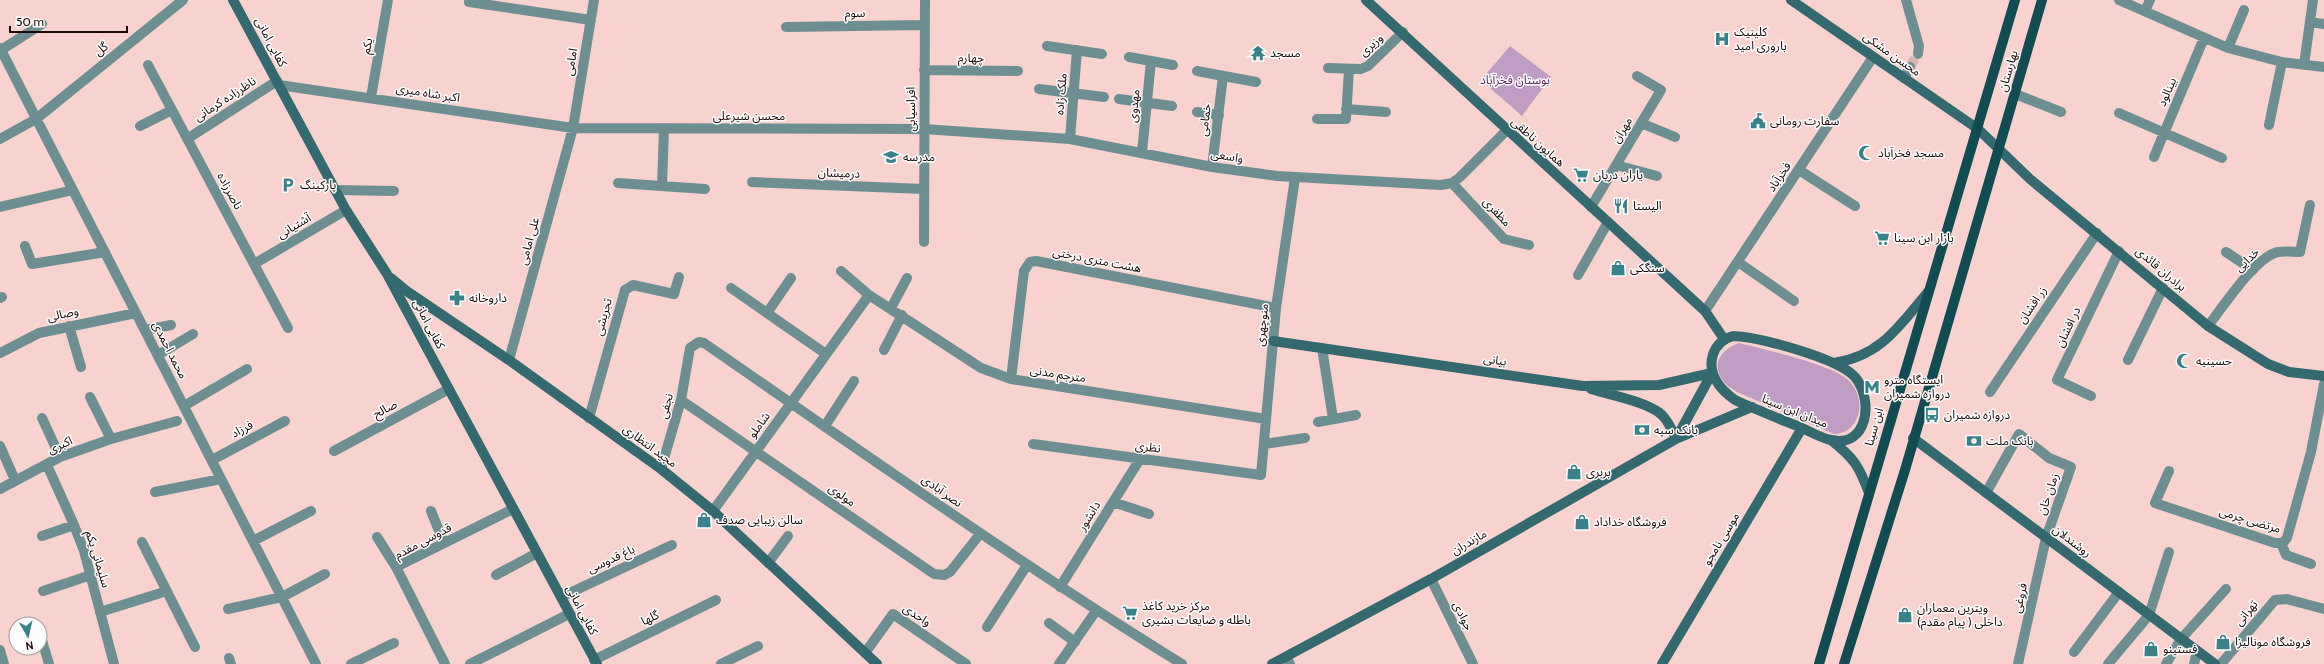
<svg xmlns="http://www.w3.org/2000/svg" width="2324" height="664" viewBox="0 0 2324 664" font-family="Cabin,'Noto Sans Arabic',sans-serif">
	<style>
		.green { fill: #c09dc2 }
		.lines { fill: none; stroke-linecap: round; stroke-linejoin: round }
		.street-tunnel { stroke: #d7b4b0; stroke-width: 10; stroke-dasharray: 10 5; stroke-linecap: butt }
		.street { stroke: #6d8f92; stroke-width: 10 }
		.secondary { stroke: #33696f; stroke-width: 10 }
		.primary { stroke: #124c52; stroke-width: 10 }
		.labels { text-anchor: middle; stroke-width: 3; stroke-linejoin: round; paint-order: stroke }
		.street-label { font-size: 12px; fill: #1b0706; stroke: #fdfdfd }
		.poi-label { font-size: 12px; fill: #1b0706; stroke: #fdfdfd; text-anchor: start }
		.park-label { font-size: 12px; fill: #5f2863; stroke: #fdfdfd }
	</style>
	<rect width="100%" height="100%" fill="#f8d2ce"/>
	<path class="green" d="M1510,46L1551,77L1522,116L1481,80Z
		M1739,343C1763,349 1829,364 1847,379C1857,387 1862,403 1858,415C1854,428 1846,433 1834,434L1737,392C1733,389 1727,386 1724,382C1710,365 1721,349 1739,343Z"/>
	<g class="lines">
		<path class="street-tunnel" d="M1910,67L1918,54"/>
		<path class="street" d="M469,0V2L591,20
			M1906,0L1919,46L1918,54
			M2119,0L2228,48L2282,62L2324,67
			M2145,11L2150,0
			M2310,22L2324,24
			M786,27L924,25
			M1047,46L1102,54
			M0,48L316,664
			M2228,48L2244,10
			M1,50L42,24
			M1129,57L1173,65
			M148,65L288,328
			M2304,65L2313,0
			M1328,68L1361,69L1368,66L1403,32
			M924,70L1018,71
			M1197,71L1256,82
			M1904,78L1910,67
			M279,85L573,128L924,129L1070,139L1212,167L1277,176L1441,185L1452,183L1459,178L1506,131
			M1039,89L1104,97
			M2015,94L2061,112
			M371,97L388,0
			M1119,99L1172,106
			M1346,109L1386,112
			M1197,112L1219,115
			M2119,113L2222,158
			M1317,119H1346L1349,69
			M1641,123L1675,137
			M2269,125L2282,62
			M140,126L172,110
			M0,139L36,119L183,0
			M187,139L277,81
			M1070,139L1077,50
			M1142,152L1151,61
			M2154,157L2204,38
			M1616,165L1657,176
			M1212,167L1223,76
			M1799,170L1855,206
			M752,182L924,189
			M618,183L705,189
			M1452,183L1504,239L1529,245
			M662,186L664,128
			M335,190L394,191
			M0,207L73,190
			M1591,207L1661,90L1637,76
			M924,242L925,0
			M25,246L32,264L105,252
			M2226,252L2253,270
			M1738,262L1794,301
			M254,264L346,210
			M841,271L869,295L981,368L1011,379L1266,419
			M1578,275L1608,222
			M731,288L826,354
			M0,298L2,297
			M891,308L907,278
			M1705,311L1873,57
			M767,313L791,278
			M69,326L81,367
			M2208,326C2223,307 2255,257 2278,252C2285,251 2293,252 2300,252L2310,205
			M145,330L171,325
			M1322,348L1333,419
			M884,350L902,315
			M0,353L39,333L136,313
			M158,355L193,334
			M509,360L573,128L594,0
			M2128,360L2163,288
			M1011,379L1024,271L1030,262L1036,261L1276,308
			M1990,392L2097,233
			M2091,396L2057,380L2119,251
			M90,397L111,439
			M681,400L934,574L944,575L950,572L980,534
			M184,406L247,369
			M42,418L60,457
			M589,418L625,290L633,285L674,294L679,277
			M1318,422L1356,415
			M825,426L854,381
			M1033,444L1261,475L1276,308L1295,178
			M1264,444L1305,438
			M0,446L15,480
			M334,451L449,389
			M212,460L285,421
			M47,465L74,525L84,551L114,664
			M661,469L681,400L690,348L699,342L704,343C862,452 1019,563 1182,664
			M2169,471L2155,503L2275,543H2283L2287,538L2311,452L2324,384
			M0,489L60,457L111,439L177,421
			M155,492L221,479
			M1986,493L2019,434L2049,458L2071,467L2046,538L2018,664
			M1113,502L1149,514
			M431,511L444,543
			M713,511L869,295
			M42,536L74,525
			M377,537L396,567
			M253,541L311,511
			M142,542L195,647
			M2281,543L2286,555L2311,564
			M768,563L788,536
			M496,575L537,553
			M1431,579L1473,664
			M1060,587L1140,459
			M43,591L91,575
			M561,597L672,545
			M228,609L282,597L325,574
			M100,612L167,591
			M1049,623L1075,642
			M987,627L1027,565
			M40,634L49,664
			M0,650L4,664
			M2074,652L2119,592
			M865,653L893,614L966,664
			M1286,657L1290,664
			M229,658L231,664
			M594,660L716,600
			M351,664L394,643
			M445,664L396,567L513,509
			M470,664L569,614
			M721,664L758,646
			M1059,664L1096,611
			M2108,664L2149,615L2169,552
			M2166,664L2181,639L2226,589
			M2194,664L2197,651
			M2221,664L2275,600L2287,599L2324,609"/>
		<path class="secondary" d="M233,0L346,210L387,274L597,664
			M1366,0L1705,311L1724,339
			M1791,0L1978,129L2030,179L2208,326L2268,364L2289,372L2324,376
			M391,278L408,292L509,360L661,469L713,511L877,664
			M1733,336C1759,337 1838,358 1855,377C1874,400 1868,448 1831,440C1821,438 1811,432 1802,428C1780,419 1757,410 1735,400C1728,395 1721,389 1717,382C1706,364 1712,342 1733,336Z
			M1273,341L1583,386L1659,385L1712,373
			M1834,363C1881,356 1899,326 1928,292
			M1591,389C1610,395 1648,402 1662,415C1669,422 1672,430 1676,439
			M1913,438L2215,664
			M1676,439L1712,373
			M1831,440C1854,458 1859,466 1869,493
			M1272,664L1431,579L1676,439L1752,407
			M1662,664L1802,428"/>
		<path class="primary" d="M1819,664L2015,0
			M1844,664L1905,470L2042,0"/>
	</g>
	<defs>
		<g id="hospital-bare" transform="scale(1.2)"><path d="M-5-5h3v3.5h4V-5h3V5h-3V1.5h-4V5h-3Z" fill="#3a828a" stroke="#fdfdfd" stroke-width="2.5" paint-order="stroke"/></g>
		<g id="temple-bare" transform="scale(1.2)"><path d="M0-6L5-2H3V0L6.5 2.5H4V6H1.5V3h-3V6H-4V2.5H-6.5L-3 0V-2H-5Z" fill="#3a828a" stroke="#fdfdfd" stroke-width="2.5" paint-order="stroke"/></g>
		<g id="civic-bare" transform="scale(1.2)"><path d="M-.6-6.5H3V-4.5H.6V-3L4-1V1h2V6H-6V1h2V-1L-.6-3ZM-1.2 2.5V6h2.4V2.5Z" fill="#3a828a" stroke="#fdfdfd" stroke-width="2.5" paint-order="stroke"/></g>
		<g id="mosque-bare" transform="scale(1.2)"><path d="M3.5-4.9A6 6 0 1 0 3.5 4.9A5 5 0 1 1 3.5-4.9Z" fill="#3a828a" stroke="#fdfdfd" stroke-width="2.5" paint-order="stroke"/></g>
		<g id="school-bare" transform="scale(1.2)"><path d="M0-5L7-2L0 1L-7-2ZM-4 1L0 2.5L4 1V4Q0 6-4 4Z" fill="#3a828a" stroke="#fdfdfd" stroke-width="2.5" paint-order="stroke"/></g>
		<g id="supermarket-bare" transform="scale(1.2)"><path d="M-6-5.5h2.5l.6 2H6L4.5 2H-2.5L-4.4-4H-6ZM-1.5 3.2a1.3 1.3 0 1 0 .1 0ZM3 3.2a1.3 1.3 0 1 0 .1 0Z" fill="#3a828a" stroke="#fdfdfd" stroke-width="2.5" paint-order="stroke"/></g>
		<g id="parking-bare" transform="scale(1.2)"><path d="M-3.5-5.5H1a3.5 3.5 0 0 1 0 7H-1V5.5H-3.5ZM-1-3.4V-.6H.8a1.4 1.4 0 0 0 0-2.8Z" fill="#3a828a" stroke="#fdfdfd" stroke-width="2.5" paint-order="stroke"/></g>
		<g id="restaurant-bare" transform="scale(1.2)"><path d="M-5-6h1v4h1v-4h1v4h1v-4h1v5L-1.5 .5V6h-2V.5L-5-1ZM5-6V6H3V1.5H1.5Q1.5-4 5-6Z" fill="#3a828a" stroke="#fdfdfd" stroke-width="2.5" paint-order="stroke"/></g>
		<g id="shop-bare" transform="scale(1.2)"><path d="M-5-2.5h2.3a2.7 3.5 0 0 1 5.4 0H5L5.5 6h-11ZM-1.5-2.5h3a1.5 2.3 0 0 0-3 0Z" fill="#3a828a" stroke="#fdfdfd" stroke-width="2.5" paint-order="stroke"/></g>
		<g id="pharmacy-bare" transform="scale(1.2)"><path d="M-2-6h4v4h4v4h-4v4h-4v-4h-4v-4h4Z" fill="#3a828a" stroke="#fdfdfd" stroke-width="2.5" paint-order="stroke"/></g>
		<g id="metro-bare" transform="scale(1.2)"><path d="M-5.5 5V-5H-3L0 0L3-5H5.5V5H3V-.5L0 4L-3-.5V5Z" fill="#3a828a" stroke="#fdfdfd" stroke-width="2.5" paint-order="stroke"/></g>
		<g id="bus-bare" transform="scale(1.2)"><path d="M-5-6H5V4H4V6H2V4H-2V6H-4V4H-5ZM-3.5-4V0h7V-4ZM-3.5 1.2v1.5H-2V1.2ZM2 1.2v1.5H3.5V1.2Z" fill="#3a828a" stroke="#fdfdfd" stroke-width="2.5" paint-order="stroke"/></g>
		<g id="bank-bare" transform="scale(1.2)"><path d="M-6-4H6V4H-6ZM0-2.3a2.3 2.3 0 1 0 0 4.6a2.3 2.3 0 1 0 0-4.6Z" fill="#3a828a" stroke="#fdfdfd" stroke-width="2.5" paint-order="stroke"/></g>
	</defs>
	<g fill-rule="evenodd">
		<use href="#hospital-bare" x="1722" y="39"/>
		<use href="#temple-bare" x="1258" y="53"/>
		<use href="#civic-bare" x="1758" y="121"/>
		<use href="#mosque-bare" x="1866" y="153"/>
		<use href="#school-bare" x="891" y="157"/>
		<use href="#supermarket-bare" x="1581" y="175"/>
		<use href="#parking-bare" x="288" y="185"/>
		<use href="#restaurant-bare" x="1621" y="206"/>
		<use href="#supermarket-bare" x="1882" y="238"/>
		<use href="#shop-bare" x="1618" y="268"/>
		<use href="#pharmacy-bare" x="457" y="298"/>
		<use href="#mosque-bare" x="2184" y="361"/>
		<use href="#metro-bare" x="1872" y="387"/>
		<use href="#bus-bare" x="1932" y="415"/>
		<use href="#bank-bare" x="1642" y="430"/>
		<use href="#bank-bare" x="1974" y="441"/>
		<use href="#shop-bare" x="1574" y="472"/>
		<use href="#shop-bare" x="704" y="520"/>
		<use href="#shop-bare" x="1582" y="522"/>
		<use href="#supermarket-bare" x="1130" y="613"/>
		<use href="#shop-bare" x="1905" y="615"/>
		<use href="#shop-bare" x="2223" y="642"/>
		<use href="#shop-bare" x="2151" y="649"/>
	</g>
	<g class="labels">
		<g class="street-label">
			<text transform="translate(855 13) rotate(-1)" y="4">سوم</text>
			<text transform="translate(271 42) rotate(62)" y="4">کفایی امانی</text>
			<text transform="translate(1371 45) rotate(-42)" y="4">وزیری</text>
			<text transform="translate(367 46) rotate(-80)" y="4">یکم</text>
			<text transform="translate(101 49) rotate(-39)" y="4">گل</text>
			<text transform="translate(1892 54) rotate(35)" y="4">محسن مشکی</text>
			<text transform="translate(971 58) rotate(1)" y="4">چهارم</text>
			<text transform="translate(571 62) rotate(-81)" y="4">امامی</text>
			<text transform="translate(2008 71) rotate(-74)" y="4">بهارستان</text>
			<text transform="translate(2167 92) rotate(-67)" y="4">بینالود</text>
			<text transform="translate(428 93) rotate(9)" y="4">اکبر شاه میری</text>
			<text transform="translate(1061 94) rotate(-85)" y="4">ملک زاده</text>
			<text transform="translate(225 99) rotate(-33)" y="4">ناظرزاده کرمانی</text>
			<text transform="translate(1134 106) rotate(-85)" y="4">مهدوی</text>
			<text transform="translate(911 109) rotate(-90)" y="4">افراسیابی</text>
			<text x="749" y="120">محسن شیرعلی</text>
			<text transform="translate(1205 120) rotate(-83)" y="4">خمامی</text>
			<text transform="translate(1622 130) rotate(-59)" y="4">مهران</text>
			<text transform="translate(1538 142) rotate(42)" y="4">همایون ناطقی</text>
			<text transform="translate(1227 156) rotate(9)" y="4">واسعی</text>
			<text transform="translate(839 173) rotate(2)" y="4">درمیشان</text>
			<text transform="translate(1779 177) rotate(-56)" y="4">فخرآباد</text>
			<text transform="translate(230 191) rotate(62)" y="4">ناصرزاده</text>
			<text transform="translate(1497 212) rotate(47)" y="4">مظفری</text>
			<text transform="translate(294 226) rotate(-31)" y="4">آشتیانی</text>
			<text transform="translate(529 241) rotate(-75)" y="4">علی امامی</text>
			<text transform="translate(1097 260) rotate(11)" y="4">هشت متری درختی</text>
			<text transform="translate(2247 260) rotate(-44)" y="4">خدایی</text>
			<text transform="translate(2161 269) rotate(40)" y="4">برادران قائدی</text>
			<text transform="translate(2032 305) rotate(-56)" y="4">زر افشان</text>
			<text transform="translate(63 314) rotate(-12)" y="4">وصالی</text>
			<text transform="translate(603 317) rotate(-75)" y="4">تجریشی</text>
			<text transform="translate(429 324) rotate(62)" y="4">کفایی امانی</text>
			<text transform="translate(1262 325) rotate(-84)" y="4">منوچهری</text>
			<text transform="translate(2068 327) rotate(-65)" y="4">در افشان</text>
			<text transform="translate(170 350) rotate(63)" y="4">محمد احمدی</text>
			<text transform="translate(1495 360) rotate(8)" y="4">بیانی</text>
			<text transform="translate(1058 374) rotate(9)" y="4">مترجم مدنی</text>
			<text transform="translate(666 406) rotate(-75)" y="4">نجفی</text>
			<text transform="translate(385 409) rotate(-28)" y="4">صالح</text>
			<text transform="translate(1795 411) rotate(22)" y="4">میدان ابن سینا</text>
			<text transform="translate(759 425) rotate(-54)" y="4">شاملو</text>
			<text transform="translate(1874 427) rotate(-74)" y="4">ابن سینا</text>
			<text transform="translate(242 429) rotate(-28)" y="4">فرزاد</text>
			<text transform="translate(60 445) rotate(-24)" y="4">اکبری</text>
			<text transform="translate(650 446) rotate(36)" y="4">مجید انتظاری</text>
			<text transform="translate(1148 447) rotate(8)" y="4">نظری</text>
			<text transform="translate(942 491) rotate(35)" y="4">نصر آبادی</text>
			<text transform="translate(2048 494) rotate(-71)" y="4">زمان خان</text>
			<text transform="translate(842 495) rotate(35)" y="4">مولوی</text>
			<text transform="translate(1089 516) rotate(-58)" y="4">دانشور</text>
			<text transform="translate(2250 520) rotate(17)" y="4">مرتضی چرمی</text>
			<text transform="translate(1721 539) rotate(-59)" y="4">موسی نامجو</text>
			<text transform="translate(423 541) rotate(-28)" y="4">قدوسی مقدم</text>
			<text transform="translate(2072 541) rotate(37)" y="4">روشندلان</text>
			<text transform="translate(1469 542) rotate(-30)" y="4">مازندران</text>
			<text transform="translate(98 559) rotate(73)" y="4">سلیمانی یکم</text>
			<text transform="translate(611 559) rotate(-25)" y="4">باغ قدوسی</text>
			<text transform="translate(2020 598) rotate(-77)" y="4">فروغی</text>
			<text transform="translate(582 610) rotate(62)" y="4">کفایی امانی</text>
			<text transform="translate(2246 613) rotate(-51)" y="4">تهرانی</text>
			<text transform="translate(917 615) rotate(33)" y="4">واحدی</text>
			<text transform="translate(1463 616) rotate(64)" y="4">جوادی</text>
			<text transform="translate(650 618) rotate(-26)" y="4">گلها</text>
		</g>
		<g class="poi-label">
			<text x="1734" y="36">کلینیک<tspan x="1734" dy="14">باروری امید</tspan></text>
			<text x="1270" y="57">مسجد</text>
			<text x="1770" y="125">سفارت رومانی</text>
			<text x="1878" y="157">مسجد فخرآباد</text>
			<text x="903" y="161">مدرسه</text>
			<text x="1593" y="179">یاران دریان</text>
			<text x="300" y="189">پارکینگ</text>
			<text x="1633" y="210">الیستا</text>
			<text x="1894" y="242">بازار ابن سینا</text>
			<text x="1630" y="272">سنگکی</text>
			<text x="469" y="302">داروخانه</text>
			<text x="2196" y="365">حسینیه</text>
			<text x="1884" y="384">ایستگاه مترو<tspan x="1884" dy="14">دروازه شمیران</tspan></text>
			<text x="1944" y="419">دروازه شمیران</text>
			<text x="1654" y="434">بانک سپه</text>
			<text x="1986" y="445">بانک ملت</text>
			<text x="1586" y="476">بربری</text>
			<text x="716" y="524">سالن زیبایی صدف</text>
			<text x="1594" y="526">فروشگاه خداداد</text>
			<text x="1142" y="610">مرکز خرید کاغذ<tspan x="1142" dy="14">باطله و ضایعات بشیری</tspan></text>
			<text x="1917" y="612">ویترین معماران<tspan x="1917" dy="14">داخلی ( پیام مقدم)</tspan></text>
			<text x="2235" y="646">فروشگاه مونالیزا</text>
			<text x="2163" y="653">فستینو</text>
		</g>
		<g class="park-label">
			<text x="1515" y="84">بوستان فخرآباد</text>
		</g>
	</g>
	<g transform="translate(28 636) rotate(171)"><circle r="19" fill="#fdfdfd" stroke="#a39b9a"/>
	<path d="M0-3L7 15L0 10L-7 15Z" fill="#3a828a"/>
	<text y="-6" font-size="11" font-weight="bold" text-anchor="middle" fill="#1b0706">N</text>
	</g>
	<path d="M10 26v6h117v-6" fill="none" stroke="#1b0706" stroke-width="2"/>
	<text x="16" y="26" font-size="12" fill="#1b0706" stroke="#fdfdfd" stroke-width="3" paint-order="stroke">50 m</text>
</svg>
